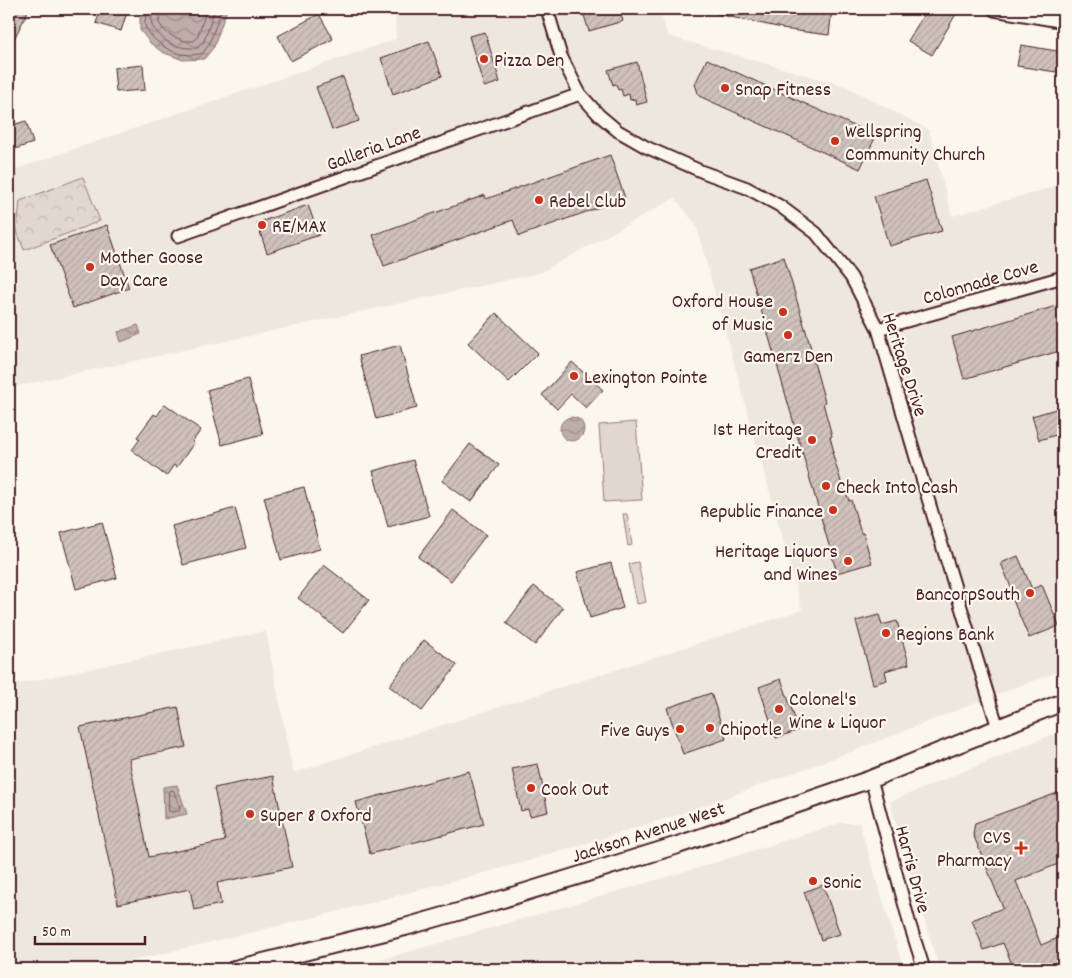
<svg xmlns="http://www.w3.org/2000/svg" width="1072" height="978" viewBox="0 0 1072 978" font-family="Dekko,sans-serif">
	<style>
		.built { fill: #eee7de }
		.green { fill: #e2d7d0; stroke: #967b7e }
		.forest { fill: url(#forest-crowns); stroke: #967b7e }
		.water { fill: url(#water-waves); stroke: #907477 }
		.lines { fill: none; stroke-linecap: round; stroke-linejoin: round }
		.shore { stroke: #79585e; stroke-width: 1 }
		.building { fill: url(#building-hatch); stroke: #4a1f2b }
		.street-casing { stroke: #4a1f2b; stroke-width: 15 }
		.secondary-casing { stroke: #4a1f2b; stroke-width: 20 }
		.street { stroke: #fbf7ec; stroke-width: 11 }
		.secondary { stroke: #fbf7ec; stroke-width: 16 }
		.poi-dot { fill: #c8321e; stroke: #fbf7ec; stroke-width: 2 }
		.labels { text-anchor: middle; stroke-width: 4.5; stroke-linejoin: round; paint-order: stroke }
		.poi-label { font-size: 20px; fill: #4a1f2b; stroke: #fbf7ec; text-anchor: start }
		.street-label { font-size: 20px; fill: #4a1f2b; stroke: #fbf7ec }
	</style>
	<defs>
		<pattern id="forest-crowns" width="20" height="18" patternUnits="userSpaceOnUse" patternTransform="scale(1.25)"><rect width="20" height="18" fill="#e2d7d0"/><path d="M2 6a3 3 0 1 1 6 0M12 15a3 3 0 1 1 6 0" fill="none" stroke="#c3b8b3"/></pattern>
		<pattern id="water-waves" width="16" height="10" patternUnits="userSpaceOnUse" patternTransform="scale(1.25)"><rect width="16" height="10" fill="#bfadaa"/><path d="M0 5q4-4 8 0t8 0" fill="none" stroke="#9d8c8b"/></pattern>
		<pattern id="building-hatch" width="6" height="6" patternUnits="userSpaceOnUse" patternTransform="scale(1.25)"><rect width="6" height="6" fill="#cfc2bc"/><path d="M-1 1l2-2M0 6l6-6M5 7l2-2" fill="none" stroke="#b3a6a2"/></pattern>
	</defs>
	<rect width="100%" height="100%" fill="#fbf7ec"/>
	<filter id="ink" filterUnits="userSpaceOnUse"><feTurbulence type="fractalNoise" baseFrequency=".02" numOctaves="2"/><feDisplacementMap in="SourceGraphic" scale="10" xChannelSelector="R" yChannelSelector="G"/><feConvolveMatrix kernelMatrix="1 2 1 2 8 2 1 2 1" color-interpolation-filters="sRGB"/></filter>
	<g filter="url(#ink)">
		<path class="built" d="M395,9H659L668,36L845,86L929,130L952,216L1063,184V670L1019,686L853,751L690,811L525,862L324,915L98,969H9V686L266,631L293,773L802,610L696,225L675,198L540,273L9,388V170L22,167L396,39Z
			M1063,730V969H939L890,802Z
			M841,823H859L904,969H349L698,868Z"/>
		<path class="green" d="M636,422L642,500L604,502L599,425Z
			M623,514H627L632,545L628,546Z
			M638,562L646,602L637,604L629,564Z"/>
		<path class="forest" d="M83,177L100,221L24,250L17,231L20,201Z"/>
		<path class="water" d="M143,9H227L214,47L204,59L183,60L162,52L150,43L140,30V18Z
			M138,325L141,334L121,342L118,332Z
			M560 429a12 12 0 1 1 24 0a12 12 0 1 1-24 0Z
			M177,785L187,814L164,819L163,787Z"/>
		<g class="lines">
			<path class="shore" d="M147,9C147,15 143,22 146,28C146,29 150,34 150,34C163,50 183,59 203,53L209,44L222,9
				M154,9C153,14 150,19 152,25C152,27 154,29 156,31C167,45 181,49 198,48L204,41L215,9
				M161,9L159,23L164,30L172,36L185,41H194L197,38L207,9
				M169,791L173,790L174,792L180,808L179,811L172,812L169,811Z"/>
		</g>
		<path class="building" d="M9,9H29L9,49Z
			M101,9H128L121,31L96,23Z
			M582,9H619L623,21L589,31Z
			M718,9H832L829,35L782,29V28L717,14Z
			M927,9H947L956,14L932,55L908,41Z
			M319,14L333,39L291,61L278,36Z
			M485,32L500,82L484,87L469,36Z
			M429,41L442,76L393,94L381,58Z
			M1021,45L1063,52V73L1017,66Z
			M707,59L876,136L860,169L699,96L695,84Z
			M637,62L647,102L636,105L635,99L630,100L629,94L623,96L621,89L618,90L616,84L613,85L608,70Z
			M143,65L145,90L116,92L114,68Z
			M343,77L359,121L332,130L316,87Z
			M26,121L33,143L9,151V126Z
			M610,155L625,198L519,236L513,220L384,266L373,235L485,195L486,199Z
			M926,180L942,231L889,246L874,196Z
			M308,205L319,235L267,253L257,223Z
			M107,225L129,288L73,308L50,245Z
			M784,257L813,355H812L825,402L823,403L832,436L830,437L834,452H832L842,485H844L849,501L851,500L861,533H863L872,563L837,573L749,268Z
			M1063,304V350L964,379L952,337Z
			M496,313L538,353L509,382L468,343Z
			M400,345L417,408L376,419L359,356Z
			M572,362L603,390L586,408L571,394L557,409L542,395Z
			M248,379L263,434L222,445L207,390Z
			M165,404L201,430L192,442L194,443L177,467L174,465L166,476L132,450L140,439L137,437L154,414L157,416Z
			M1063,407V433L1039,440L1032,416Z
			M470,444L499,465L471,502L442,481Z
			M413,460L429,516L388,527L373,471Z
			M304,487L320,549L281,560L264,497Z
			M235,508L246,548L183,565L172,526Z
			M453,510L486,535L451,581L418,557Z
			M102,522L117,578L76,589L61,533Z
			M1018,556L1032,589L1042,585L1059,626L1029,638L1012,598L1015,597L1001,563Z
			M611,563L623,608L590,618L577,572Z
			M324,565L369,600L343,633L298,598Z
			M534,586L563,608L535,645L506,623Z
			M879,615L882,625L897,621L909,664L885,671L887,680L873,684L856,621Z
			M424,640L457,665L422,711L389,686Z
			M781,679L799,730L776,738L759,687Z
			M711,693L726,739L683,754L667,708Z
			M178,707L186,747L129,759L149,857L225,841L214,788L273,776L292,867L217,883L221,904L194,910L190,889L118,904L80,727Z
			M538,764L548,812L530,816L528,809L521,811L512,769Z
			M469,771L484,824L370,854L356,802Z
			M1063,791V862L1016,881L1041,945L1063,936V969H1014L1003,943L984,950L972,920L1003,908L973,834L975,823Z
			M823,885L840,934L821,940L804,892Z"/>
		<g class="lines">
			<g class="street-casing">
				<path id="street" d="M547,9L561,56L580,94L599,115L618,131L646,147L703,172L747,188L780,206L816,233L851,277L878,329L934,519L998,728
					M994,10L1059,21H1063
					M178,236L580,94
					M878,329L1063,277
					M871,779L910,925L924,969"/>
			</g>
			<g class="secondary-casing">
				<path id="secondary" d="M235,969L405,927L493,902L678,845L871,779L1063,702"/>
			</g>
			<use href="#street" class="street"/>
			<use href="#secondary" class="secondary"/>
		</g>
	</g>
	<g class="poi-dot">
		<circle cx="484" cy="59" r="5"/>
		<circle cx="725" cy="88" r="5"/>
		<circle cx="835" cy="141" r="5"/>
		<circle cx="539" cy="200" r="5"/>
		<circle cx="262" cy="225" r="5"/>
		<circle cx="90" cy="267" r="5"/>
		<circle cx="783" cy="312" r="5"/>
		<circle cx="788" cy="335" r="5"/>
		<circle cx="574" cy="376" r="5"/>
		<circle cx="812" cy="440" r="5"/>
		<circle cx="826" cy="486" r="5"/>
		<circle cx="833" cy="510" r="5"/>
		<circle cx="848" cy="561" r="5"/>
		<circle cx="1030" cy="593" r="5"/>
		<circle cx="886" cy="633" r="5"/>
		<circle cx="779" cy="709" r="5"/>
		<circle cx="710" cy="728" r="5"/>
		<circle cx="680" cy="729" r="5"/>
		<circle cx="531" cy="788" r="5"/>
		<circle cx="250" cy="814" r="5"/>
		<path d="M1018.5 840.5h5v5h5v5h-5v5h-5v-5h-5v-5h5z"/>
		<circle cx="813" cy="881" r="5"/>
	</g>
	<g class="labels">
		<g class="poi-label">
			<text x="494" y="66">Pizza Den</text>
			<text x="735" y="95">Snap Fitness</text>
			<text x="845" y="137">Wellspring<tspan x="845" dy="23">Community Church</tspan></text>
			<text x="549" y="207">Rebel Club</text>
			<text x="272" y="232">RE/MAX</text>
			<text x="100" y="263">Mother Goose<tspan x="100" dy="23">Day Care</tspan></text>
			<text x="773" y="307" text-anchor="end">Oxford House<tspan x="773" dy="23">of Music</tspan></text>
			<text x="788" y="362" text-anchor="middle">Gamerz Den</text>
			<text x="584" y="383">Lexington Pointe</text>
			<text x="802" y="435" text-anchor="end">1st Heritage<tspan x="802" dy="23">Credit</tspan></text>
			<text x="836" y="493">Check Into Cash</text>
			<text x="823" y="517" text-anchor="end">Republic Finance</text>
			<text x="838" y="557" text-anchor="end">Heritage Liquors<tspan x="838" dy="23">and Wines</tspan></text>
			<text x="1020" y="600" text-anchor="end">BancorpSouth</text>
			<text x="896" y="640">Regions Bank</text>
			<text x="789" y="705">Colonel's<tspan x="789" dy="23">Wine &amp; Liquor</tspan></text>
			<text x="720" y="735">Chipotle</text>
			<text x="670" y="736" text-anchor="end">Five Guys</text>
			<text x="541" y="795">Cook Out</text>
			<text x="260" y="821">Super 8 Oxford</text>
			<text x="1011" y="843" text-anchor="end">CVS<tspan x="1011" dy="23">Pharmacy</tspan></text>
			<text x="823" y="888">Sonic</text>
		</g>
		<g class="street-label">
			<text transform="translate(373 147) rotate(-20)" y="7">Galleria Lane</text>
			<text transform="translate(980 281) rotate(-16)" y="7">Colonnade Cove</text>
			<text transform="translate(906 364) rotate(72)" y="7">Heritage Drive</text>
			<text transform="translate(648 831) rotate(-18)" y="7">Jackson Avenue West</text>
			<text transform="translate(914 869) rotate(75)" y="7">Harris Drive</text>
		</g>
	</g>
	<rect width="1072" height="978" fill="none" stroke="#fbf7ec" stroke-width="30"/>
	<rect x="15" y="15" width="1042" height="948" fill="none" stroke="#4a1f2b" stroke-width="2" filter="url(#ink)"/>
	<path d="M35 936v8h110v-8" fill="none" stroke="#4a1f2b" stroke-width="2.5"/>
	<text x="42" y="936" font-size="15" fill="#4a1f2b" stroke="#fbf7ec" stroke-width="4" paint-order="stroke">50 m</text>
</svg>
